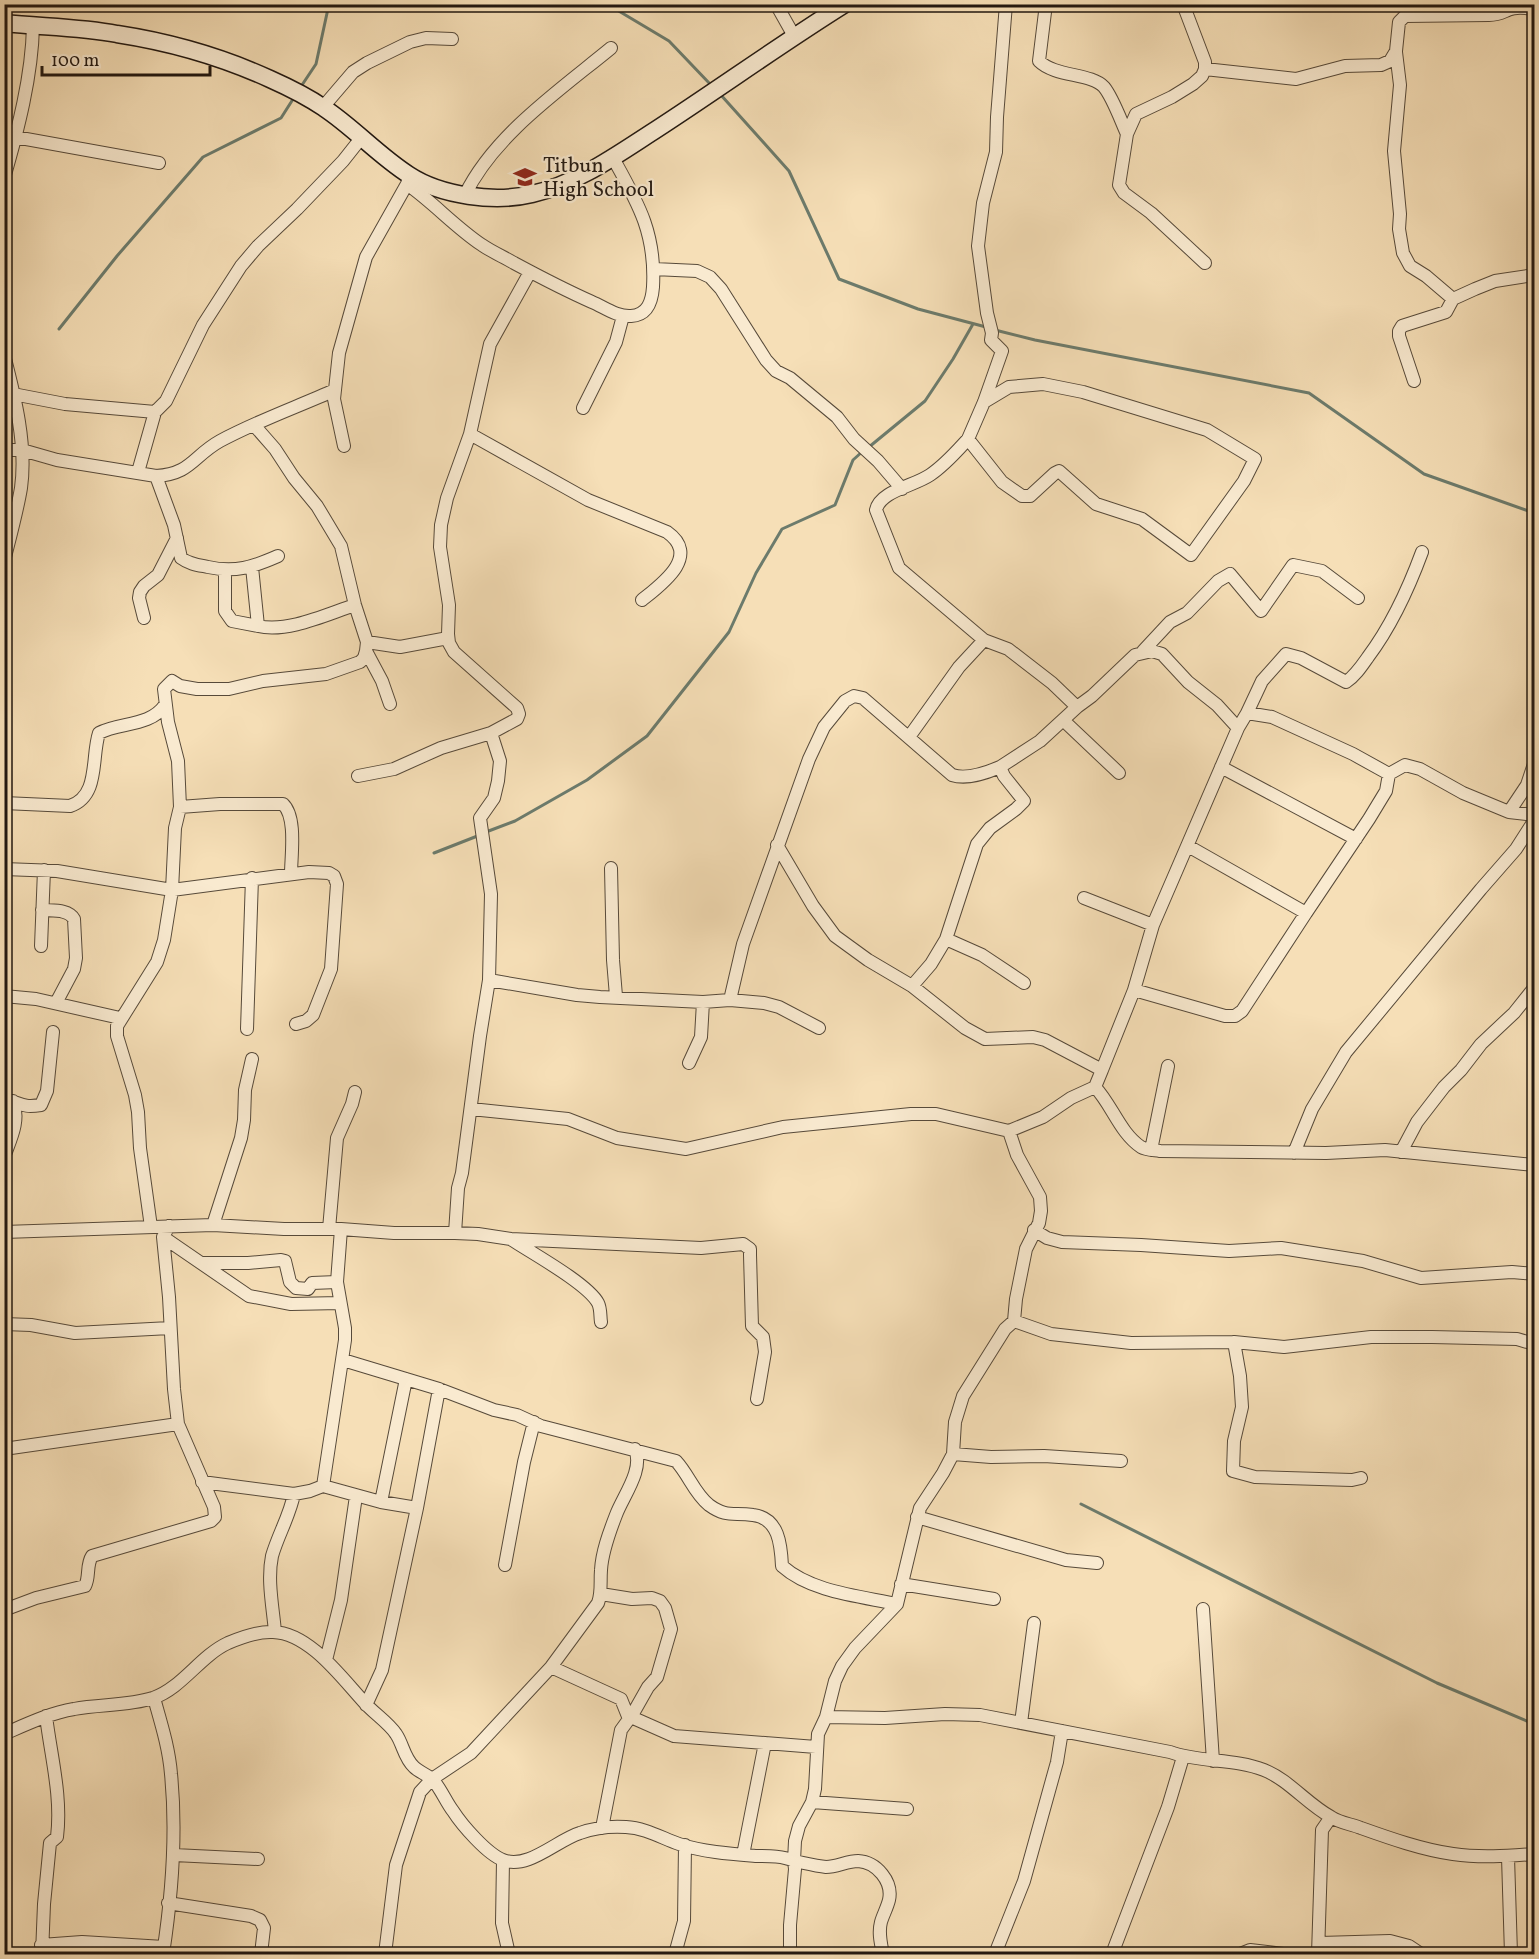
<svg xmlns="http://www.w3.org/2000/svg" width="1539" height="1959" font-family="Vollkorn,serif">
  <rect width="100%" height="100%" fill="#f6dfb7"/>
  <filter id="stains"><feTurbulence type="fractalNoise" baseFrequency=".00333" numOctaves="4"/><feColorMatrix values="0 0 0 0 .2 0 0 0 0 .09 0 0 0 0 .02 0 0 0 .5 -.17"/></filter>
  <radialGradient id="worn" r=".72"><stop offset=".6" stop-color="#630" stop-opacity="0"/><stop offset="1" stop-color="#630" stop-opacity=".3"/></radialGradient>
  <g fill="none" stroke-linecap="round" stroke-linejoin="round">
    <path stroke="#6c7b6c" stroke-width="3" d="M 607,4 L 669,41 L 711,85
      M 300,88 L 316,64 L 329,4
      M 720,94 L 789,171 L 839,279 L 918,309 L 986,327
      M 59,329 L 117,256 L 203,157 L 281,118 L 295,96
      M 995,330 L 1035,340 L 1309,393 L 1424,474 L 1534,513
      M 869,447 L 925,401 L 953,359 L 973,324
      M 486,832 L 515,821 L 587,780 L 647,736 L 729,632 L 756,573 L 782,529 L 835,505 L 853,460 L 863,451
      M 434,853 L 480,835
      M 1081,1504 L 1437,1683 L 1534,1724"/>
    <g stroke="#574a3a" stroke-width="14">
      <path id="street" d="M 776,4 L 794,36
        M 1046,4 L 1039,61 C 1055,77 1091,73 1104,87 C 1113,98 1121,121 1127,134
        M 1183,4 L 1205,62 L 1205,69 L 1202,76 L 1193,84 L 1172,97 L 1136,114 L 1127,134 L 1119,185 L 1124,193 L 1151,213 L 1205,263
        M 1396,52 L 1400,85 L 1394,151 L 1400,214 L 1399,229 L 1403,253 L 1410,266 L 1426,276 L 1453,299
        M 1205,69 L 1296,79 L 1345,66 L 1381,65 L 1390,61 L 1396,51 L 1399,22 L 1405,16 L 1489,15 C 1498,15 1501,13 1508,10 C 1516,6 1527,8 1534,9
        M 323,107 L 353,72 L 367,63 L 410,42 L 426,38 L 452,39
        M 4,135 L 159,163
        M 4,178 C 18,130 32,76 33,26
        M 407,184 C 434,203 455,227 482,245 C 492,252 504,257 514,263 C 540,277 565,290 592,302 C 604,307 617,317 631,316 C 648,315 652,301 653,287 C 656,233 638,203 613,158
        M 465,195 C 494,135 560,90 611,48
        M 654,269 L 697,271 L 710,277 L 721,289 L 766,360 L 776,371 L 790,378 L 837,417 L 854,439 L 878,461 L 902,489
        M 4,355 C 15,397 27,445 21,488 C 17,512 10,537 4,561
        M 1414,381 L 1399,336 L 1399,331 L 1402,326 L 1446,312 L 1453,299 L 1475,289 L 1495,281 L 1534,275
        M 13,394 L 65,404 L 155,412 L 166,401 L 203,325 L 241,266 L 258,246 L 297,209 L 343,161 L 362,137
        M 984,402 L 1009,387 L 1043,384 L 1083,392 L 1207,430 L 1255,459 L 1244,481 L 1191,555 L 1142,519 L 1096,504 L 1059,471 L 1055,473 L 1030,496 L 1022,496 L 1002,482 L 968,439 C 956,452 945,465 930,475 C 914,486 880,491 876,510 L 899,568 L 984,640 L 1008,649 L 1052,683 L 1077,707 L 1092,696 L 1135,655 L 1152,651 L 1162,654 L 1188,682 L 1217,705 L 1238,728 L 1153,925 L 1134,990 L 1225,1016 L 1235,1016 L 1242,1011 L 1306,913
        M 583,408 L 616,342 L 623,316
        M 470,434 L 588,500 L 667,532 C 701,556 662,584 642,600
        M 968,439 L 984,402 L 1002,351 L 991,340 L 992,333 L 987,313 L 978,246 L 983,203 L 996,152 L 997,117 L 1006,4
        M 344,446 L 334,399 L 339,353 L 366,257 L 407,184 L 409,177
        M 4,450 L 22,450 L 57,460 L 156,476 C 191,474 193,456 220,441 C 257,421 297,407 335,390
        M 138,472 L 155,412
        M 156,476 L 174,525 L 181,558 C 189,564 198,565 208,567 C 235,573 253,567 278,556
        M 252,567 L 258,626 C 288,633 327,614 355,605
        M 225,571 L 225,611 L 232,621 L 258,626
        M 144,618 L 139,598 L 140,592 L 144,586 L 158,575 L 177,538
        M 367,642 L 400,647 L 448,638
        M 366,651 L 382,681 L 390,704
        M 1143,651 L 1170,622 L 1187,613 L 1218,581 L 1230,574 L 1261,611 L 1293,565 L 1322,571 L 1358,598
        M 1247,713 L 1262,681 L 1286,654 L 1301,658 L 1346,682 C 1355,676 1361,667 1368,657 C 1392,625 1408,590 1422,552
        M 1063,720 L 1119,773
        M 1238,728 L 1247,713 L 1272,717 L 1353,754 L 1389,774 L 1405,765 L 1420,769 L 1463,793 L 1509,812 L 1534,815
        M 909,737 L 959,667 L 984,640
        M 1000,767 L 1040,741 L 1077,707
        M 1221,767 L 1356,839
        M 358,776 L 394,769 L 441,748 L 491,733 L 517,719 L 519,714 L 517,708 L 454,652 L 449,643 L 448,634 L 449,605 L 440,547 L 441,525 L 447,498 L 470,434 L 490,344 L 530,272
        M 4,803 L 70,806 C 100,796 91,757 99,733 C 120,722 150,727 165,705
        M 180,807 L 220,804 L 283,804 C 297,817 291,856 291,874
        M 1509,812 L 1527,785 L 1534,764
        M 777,845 L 813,906 L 835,936 L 868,960 L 912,986 L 965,1028 L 985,1039 L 1033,1037 L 1045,1040 L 1102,1070 L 1134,990
        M 1188,846 L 1306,913 L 1369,819 L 1386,791 L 1389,774
        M 611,868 L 613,960 L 616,996
        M 4,869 L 57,871 L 172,890 L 175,828 L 180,807 L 178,761 L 168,722 L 164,689 L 172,681 L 180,686 L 197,689 L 229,689 L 263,681 L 326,674 L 360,662 L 364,658 L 366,651 L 367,642 L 355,605 L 341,546 L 317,506 L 294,478 L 275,449 L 254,425
        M 1084,898 L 1153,925
        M 42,910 C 53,911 68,909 74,919 L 76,958 L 74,969 L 56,1003
        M 946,939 L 982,955 L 1024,983
        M 41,946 L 44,870
        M 489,980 L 577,995 L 600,997 L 703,1002 L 730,1000 L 764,1003 L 779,1007 L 819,1028
        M 4,996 L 36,999 L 120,1018
        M 730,1000 L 743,944 L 809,759 L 824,727 L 845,701 L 854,696 L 863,698 L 952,775 C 967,780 986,773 1000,767 L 1004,776 L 1024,801 L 1016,809 L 990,828 L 977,844 L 946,939 L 931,964 L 912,986
        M 247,1029 L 252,878
        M 689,1063 L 701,1037 L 703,1002
        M 1095,1087 C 1112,1105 1120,1133 1141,1147 C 1146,1150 1154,1150 1160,1151 L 1326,1153 L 1385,1150 L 1534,1165
        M 4,1099 C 22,1103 21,1108 41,1105 L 47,1091 L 53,1032
        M 471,1109 L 568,1119 L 617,1138 L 686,1149 L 783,1127 L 911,1114 L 936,1114 L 1009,1131 L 1043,1117 L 1071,1098 L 1095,1087 L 1102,1070
        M 1151,1150 L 1168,1066
        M 1401,1152 L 1417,1122 L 1444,1087 L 1461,1070 L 1481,1044 L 1514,1013 L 1534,988
        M 1294,1153 L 1312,1109 L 1346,1052 L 1481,889 L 1516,849 L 1534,821
        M 4,1157 C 11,1138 20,1121 13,1101
        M 213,1225 L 241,1138 L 244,1120 L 245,1090 L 252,1059
        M 151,1227 L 140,1148 L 138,1112 L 135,1095 L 117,1036 L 117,1026 L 157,962 L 164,940 L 172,890 L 309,872 L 329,873 L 334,876 L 337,884 L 331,969 L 313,1015 L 306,1021 L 296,1024
        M 329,1229 L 337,1138 L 352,1104 L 355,1092
        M 1034,1230 L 1047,1238 L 1062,1242 L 1141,1245 L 1229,1251 L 1281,1248 L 1363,1261 L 1421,1278 L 1512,1272 L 1534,1274
        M 4,1232 L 213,1225 L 284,1229 L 341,1229 L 394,1233 L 455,1233 L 478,1234 L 511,1239 L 701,1248 L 743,1244 L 750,1249 L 750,1255 L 752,1326 L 763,1337 L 765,1352 L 757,1399
        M 455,1233 L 458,1188 L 462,1173 L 480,1036 L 489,980 L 491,894 L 480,818 L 494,798 L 498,781 L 500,761 L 491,733
        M 163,1237 L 249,1296 L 291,1304 L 340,1303
        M 512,1240 C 532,1253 588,1284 598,1303 C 601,1309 600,1316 601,1322
        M 201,1263 L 248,1263 L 281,1260 L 285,1261 L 290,1282 L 296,1288 L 308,1289 L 312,1283 L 337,1282
        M 1014,1321 L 1051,1334 L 1131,1343 L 1234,1342 L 1284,1347 L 1371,1337 L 1432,1337 L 1517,1339 L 1534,1344
        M 4,1324 L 31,1325 L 75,1333 L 170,1328
        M 1234,1342 L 1240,1376 L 1242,1407 L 1234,1441 L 1233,1471 L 1255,1477 L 1352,1480 L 1361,1478
        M 343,1360 L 439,1389 L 494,1410 L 517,1415 L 541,1426 L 676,1461 C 689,1475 694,1493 709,1505 C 727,1518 733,1512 753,1515 C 779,1518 781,1545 782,1566 C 811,1592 859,1596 897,1604
        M 4,1449 L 178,1424
        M 953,1454 L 991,1457 L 1044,1456 L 1121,1461
        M 202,1482 L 294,1494 L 310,1491 L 323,1486 L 381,1502 L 417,1508
        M 323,1486 L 345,1340 L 345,1328 L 337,1282 L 341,1229
        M 381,1502 L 406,1379
        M 917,1517 L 1066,1560 L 1097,1563
        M 505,1565 L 524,1462 L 534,1422
        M 901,1584 L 994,1599
        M 601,1594 L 632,1599 L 652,1598 L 660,1601 L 665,1608 L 671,1629 L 657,1677 L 648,1687 L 631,1717
        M 1203,1609 L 1213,1761
        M 4,1610 L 36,1598 L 85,1586 C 90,1577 86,1565 92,1556 L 211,1521 L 215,1517 L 214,1507 L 178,1424 L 174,1389 L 169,1297 L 163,1237 L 169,1226
        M 275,1632 C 273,1608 267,1580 272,1556 C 278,1535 290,1515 294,1494
        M 326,1660 L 341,1600 L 356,1496
        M 551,1667 L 621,1699 L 629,1719 L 631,1717 L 674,1736 L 816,1747
        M 154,1698 C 161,1723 169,1748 171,1774 C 177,1834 172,1895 163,1954
        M 366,1705 L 382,1670 L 417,1508 L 439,1389
        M 826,1717 L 885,1718 L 945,1714 L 980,1715 L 1170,1752 C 1200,1763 1234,1758 1264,1770 C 1289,1780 1307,1804 1331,1817 C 1340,1823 1351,1824 1361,1828 C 1389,1838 1423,1850 1453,1854 C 1480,1858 1507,1856 1534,1854
        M 1021,1723 L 1034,1623
        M 4,1734 C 27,1724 50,1713 74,1709 C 100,1704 128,1706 153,1698 C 182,1688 200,1656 228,1643 C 242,1637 258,1631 273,1632 C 309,1633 341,1677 363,1701 C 373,1713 388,1722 396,1734 C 403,1744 404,1758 414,1767 C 419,1772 428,1775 433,1780 C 441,1789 446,1802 453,1811 C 462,1825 487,1854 503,1860 C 528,1870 557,1840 580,1833 C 594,1828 612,1826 626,1827 C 645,1828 662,1838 679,1844 C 703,1852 732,1854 757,1856 C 770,1856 783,1856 794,1861 L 795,1869 L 790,1925 L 790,1954
        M 812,1802 L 907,1809
        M 602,1828 L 621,1730 L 629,1719
        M 174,1855 L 258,1859
        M 743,1855 L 765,1743
        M 1508,1857 L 1511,1954
        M 503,1860 L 502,1923 L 509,1954
        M 168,1903 L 251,1916 L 260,1920 L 264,1928 L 261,1954
        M 1320,1943 L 1390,1941 L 1409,1946 L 1421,1954
        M 41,1945 L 82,1942 L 164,1947
        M 42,1954 L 44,1904 L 50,1843 L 57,1837 C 62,1796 51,1757 46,1716
        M 385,1954 L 396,1865 L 420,1792 L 432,1779 L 471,1753 L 551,1667 L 598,1603 C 602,1592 600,1582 601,1570 C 602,1552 609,1533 616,1515 C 623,1496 644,1470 635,1449
        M 675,1954 L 684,1921 L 685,1845
        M 883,1954 C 881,1944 878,1933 881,1922 C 883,1915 887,1908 889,1900 C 893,1882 877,1862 858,1861 C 847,1861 837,1867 826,1867 C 816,1866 804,1863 794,1861 L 795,1841 L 799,1826 L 812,1802 L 815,1789 L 818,1734 L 826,1717 L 835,1681 L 842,1666 L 855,1648 L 897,1604 L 920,1508 L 943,1473 L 953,1454 L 955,1422 L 963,1396 L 1005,1329 L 1014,1321 L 1016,1299 L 1026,1249 L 1039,1223 L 1041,1211 L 1040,1197 L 1017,1155 L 1009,1131
        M 995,1954 L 1024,1881 L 1057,1762 L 1062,1731
        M 1112,1954 L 1168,1807 L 1183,1757
        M 1240,1954 L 1250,1950 L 1283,1954
        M 1318,1954 L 1322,1830 L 1331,1817"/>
    </g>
    <g stroke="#221811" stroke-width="19">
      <path id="secondary" d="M 4,23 C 42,27 80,27 117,34 C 169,42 222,57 270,79 C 288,87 308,97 324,108 C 353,127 379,156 409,175 C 441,196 495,203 532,194 C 577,184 618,154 657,129 C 720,88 781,44 845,4"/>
    </g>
    <use href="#street" stroke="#f9ead0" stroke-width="12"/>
    <use href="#secondary" stroke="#f9ead0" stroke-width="16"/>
  </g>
  <defs>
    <g id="school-bare" transform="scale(1.8)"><path d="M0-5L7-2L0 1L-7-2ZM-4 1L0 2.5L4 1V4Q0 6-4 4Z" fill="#8f2418" stroke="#f9ead0" stroke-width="2.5" paint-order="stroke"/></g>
  </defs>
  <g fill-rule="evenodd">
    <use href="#school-bare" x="525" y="177"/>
  </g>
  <g text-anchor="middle" stroke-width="4.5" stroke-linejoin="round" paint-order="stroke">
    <g font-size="21" fill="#221811" stroke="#f9ead0" text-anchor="start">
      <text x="543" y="172">Titbun<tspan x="543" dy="24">High School</tspan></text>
    </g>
  </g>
  <rect width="1539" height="1959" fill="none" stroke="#f6dfb7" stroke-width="24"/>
  <rect x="6" y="6" width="1527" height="1947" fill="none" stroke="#221811" stroke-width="3"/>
  <rect x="12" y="12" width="1515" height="1935" fill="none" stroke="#221811" stroke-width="1.5"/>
  <path d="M42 66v9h168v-9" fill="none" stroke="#221811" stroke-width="3"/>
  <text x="51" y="66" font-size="18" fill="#221811" stroke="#f9ead0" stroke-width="4.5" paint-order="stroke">100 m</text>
  <rect width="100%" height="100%" filter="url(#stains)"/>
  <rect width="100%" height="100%" fill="url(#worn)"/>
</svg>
